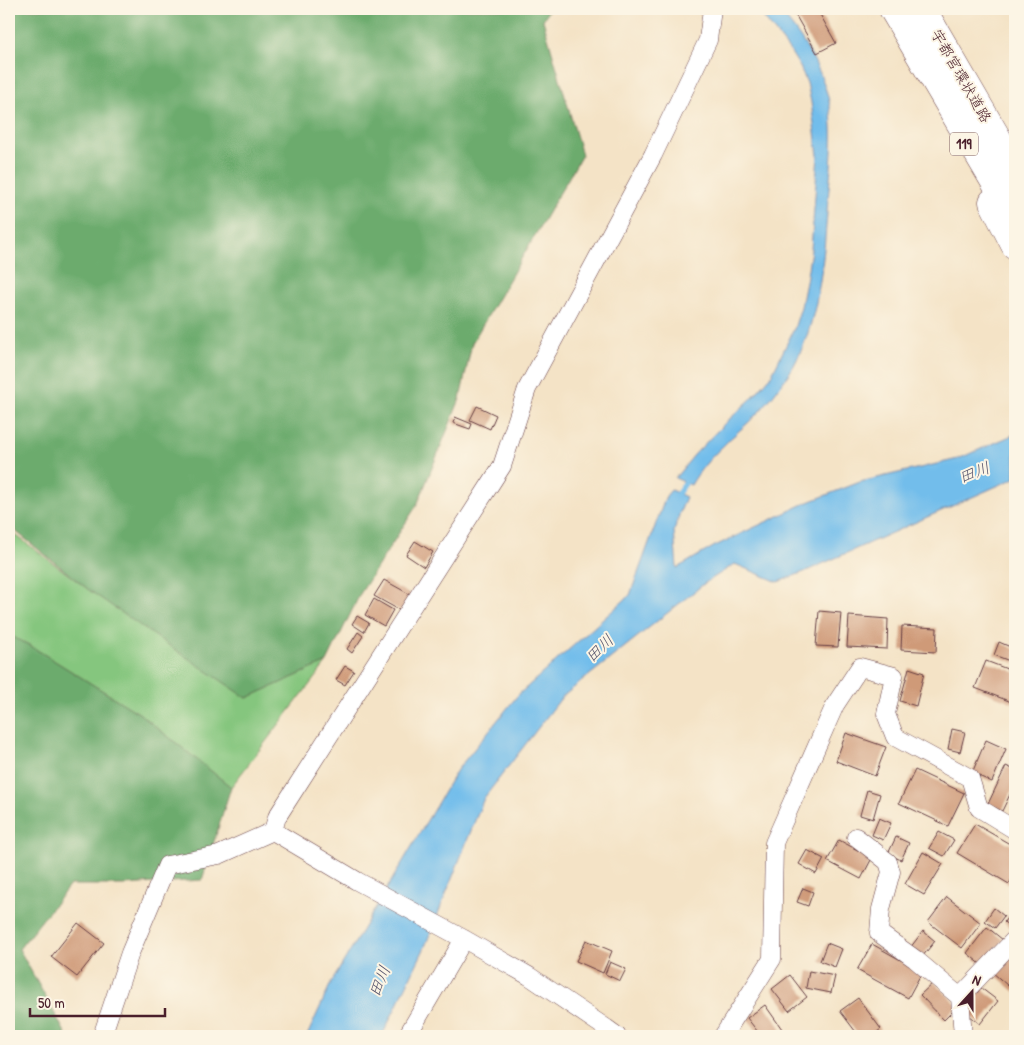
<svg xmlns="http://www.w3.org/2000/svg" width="1024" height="1045" font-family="'Patrick Hand','Klee One',sans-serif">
  <rect width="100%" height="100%" fill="#fcf5e5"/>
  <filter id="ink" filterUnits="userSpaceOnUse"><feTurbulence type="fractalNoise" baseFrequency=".02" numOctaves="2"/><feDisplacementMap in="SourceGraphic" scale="10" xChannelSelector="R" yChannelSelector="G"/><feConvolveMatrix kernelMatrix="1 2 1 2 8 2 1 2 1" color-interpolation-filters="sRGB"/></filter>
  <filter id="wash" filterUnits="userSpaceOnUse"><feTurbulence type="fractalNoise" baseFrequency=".0096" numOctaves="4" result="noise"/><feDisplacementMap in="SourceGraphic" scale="20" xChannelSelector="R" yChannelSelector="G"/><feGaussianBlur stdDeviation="1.12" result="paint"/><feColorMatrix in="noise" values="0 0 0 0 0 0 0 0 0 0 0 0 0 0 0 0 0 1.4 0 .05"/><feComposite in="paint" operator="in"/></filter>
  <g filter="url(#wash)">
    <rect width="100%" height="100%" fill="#f4e3c6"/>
    <path fill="#85c67e" stroke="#687254" d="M 9,530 L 89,590 L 247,698 L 327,662 L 231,787 L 140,714 L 29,645 L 9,635 Z"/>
    <path fill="#6cab6d" stroke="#5b654c" d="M 9,9 L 549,9 L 543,20 L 582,155 L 472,343 L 460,399 L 417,505 L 360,594 L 327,662 L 247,698 L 155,636 L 89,590 L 9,526 Z
      M 9,635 L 29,645 L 140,714 L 231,787 L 202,880 L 125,885 L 70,885 L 19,949 L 67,1036 L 9,1036 Z"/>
    <path fill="#72bdeb" stroke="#5e6e8b" d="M 757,9 L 778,9 C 801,36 819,62 828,97 C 836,130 831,166 828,199 C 824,254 820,327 788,375 C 779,388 769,401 758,413 C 747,425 733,435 722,447 C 710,458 699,471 691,485 L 675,478 L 695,454 L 721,427 L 751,399 L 771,376 L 794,329 L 801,307 L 806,282 L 811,250 L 818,155 L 811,102 L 807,83 L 800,67 L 790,51 Z
      M 1015,434 L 1015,478 L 804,572 L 778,582 L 735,564 L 705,583 L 562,697 L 484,798 L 424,949 L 382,1036 L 307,1036 L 331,983 L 457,770 L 518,695 L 630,595 L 666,496 L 671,490 L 686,497 L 680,512 L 674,531 L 677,568 L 715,546 L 806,503 L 860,482 L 958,459 Z"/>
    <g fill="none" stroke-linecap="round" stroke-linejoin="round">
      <path stroke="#72bdeb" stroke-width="5.5" d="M 674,499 L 689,478"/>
    </g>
    <g id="blocks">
      <path fill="#cf9a78" d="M 792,9 L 817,9 L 836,43 L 817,53 Z
        M 477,406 L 496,415 L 490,429 L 470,420 Z
        M 455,417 L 472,424 L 470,429 L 453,423 Z
        M 415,541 L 433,552 L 424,567 L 406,555 Z
        M 384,580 L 411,595 L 401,611 L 374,596 Z
        M 374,599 L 393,610 L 384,626 L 365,615 Z
        M 819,611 L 841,613 L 838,647 L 816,646 Z
        M 357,616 L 369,623 L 364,632 L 352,624 Z
        M 849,616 L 888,619 L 887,649 L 847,647 Z
        M 902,626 L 937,628 L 936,652 L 901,650 Z
        M 358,632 L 363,636 L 352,653 L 347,649 Z
        M 999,642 L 1015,649 L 1015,663 L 994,655 Z
        M 986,661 L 1015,672 L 1015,699 L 1014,703 L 975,688 Z
        M 345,666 L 354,671 L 345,685 L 336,680 Z
        M 909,668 L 924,673 L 916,706 L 900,701 Z
        M 952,729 L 965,732 L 960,752 L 948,749 Z
        M 846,733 L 886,747 L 875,776 L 836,761 Z
        M 986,740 L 1006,749 L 992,782 L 972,773 Z
        M 1006,766 L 1015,770 L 1015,784 L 1002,811 L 988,804 Z
        M 915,770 L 964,793 L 948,826 L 899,803 Z
        M 867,790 L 880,794 L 873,819 L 860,815 Z
        M 879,818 L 891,823 L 883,840 L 872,835 Z
        M 975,824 L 1015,847 L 1015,874 L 1009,884 L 957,853 Z
        M 939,832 L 954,840 L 944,856 L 929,848 Z
        M 896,837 L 909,843 L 901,860 L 888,854 Z
        M 839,840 L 872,858 L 861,879 L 827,861 Z
        M 807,850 L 824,859 L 816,874 L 799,864 Z
        M 923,852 L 943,864 L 924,895 L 905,884 Z
        M 803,888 L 813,892 L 808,906 L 797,902 Z
        M 947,897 L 981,923 L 962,948 L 928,922 Z
        M 1015,900 L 1015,929 L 1014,930 L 1004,922 L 1013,910 L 1009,907 Z
        M 994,908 L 1004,916 L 995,928 L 985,921 Z
        M 78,923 L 104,943 L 77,977 L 51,957 Z
        M 987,927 L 1003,940 L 983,966 L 967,953 Z
        M 923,931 L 935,941 L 922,957 L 910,948 Z
        M 586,940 L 612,951 L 603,973 L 576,961 Z
        M 827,943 L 842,949 L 835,967 L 820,961 Z
        M 872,944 L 922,972 L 908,998 L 857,970 Z
        M 1015,946 L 1015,992 L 992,972 Z
        M 610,962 L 626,969 L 620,981 L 605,974 Z
        M 809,971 L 835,976 L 831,993 L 806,988 Z
        M 790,975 L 807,997 L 789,1011 L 772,989 Z
        M 934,982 L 958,1006 L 944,1020 L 920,995 Z
        M 981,988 L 998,1001 L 980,1024 L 963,1010 Z
        M 858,998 L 881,1029 L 872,1036 L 859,1036 L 840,1011 Z
        M 765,1005 L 782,1029 L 771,1036 L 761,1036 L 747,1018 Z"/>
    </g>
  </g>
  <g filter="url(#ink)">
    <use href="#blocks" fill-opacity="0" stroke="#643c42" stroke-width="1"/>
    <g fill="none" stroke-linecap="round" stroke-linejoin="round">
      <g stroke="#643c42" stroke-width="19">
        <path id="street" d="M 273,831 L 277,817 L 502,466 L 527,389 L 653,155 L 708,40 L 712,9
          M 856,837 L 888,862 L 891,872 L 881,909 L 879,933 L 915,959 L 960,997
          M 102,1036 L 130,953 L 167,865 L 219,855 L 273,831 L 357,881 L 464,939 L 529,976 L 606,1028 L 617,1036
          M 407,1036 L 464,939
          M 723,1036 L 772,959 L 774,843 L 835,705 L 860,667 L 894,676 L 886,714 L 895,737 L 970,778 L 979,808 L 1015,830
          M 963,1036 L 960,997 L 1015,939"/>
      </g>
      <g stroke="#643c42" stroke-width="29">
        <path id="highway" d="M 893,9 L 1015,216
          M 922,9 L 1015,169
          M 993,202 L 1015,245"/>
      </g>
      <use href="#street" stroke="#fff" stroke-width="18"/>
      <use href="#highway" stroke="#fff" stroke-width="28"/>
    </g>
  </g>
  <g text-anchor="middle" stroke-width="4" stroke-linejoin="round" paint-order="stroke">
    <rect fill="#fcf5e5" stroke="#7f5f63" stroke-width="1" x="950" y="132.5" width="28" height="23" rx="4"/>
    <g font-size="14" font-weight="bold" fill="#4a1f2b">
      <text x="964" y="149">119</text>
    </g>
    <g font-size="15" fill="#4a1f2b" stroke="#fcf5e5">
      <text transform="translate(961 76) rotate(60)" y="5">宇都宮環状道路</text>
    </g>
    <g font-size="16" font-style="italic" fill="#58566e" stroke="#fcf5e5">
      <text transform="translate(974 472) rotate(-21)" y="6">田川</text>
      <text transform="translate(599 648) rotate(-44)" y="6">田川</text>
      <text transform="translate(379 981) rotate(-68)" y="6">田川</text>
    </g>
  </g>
  <rect width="1024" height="1045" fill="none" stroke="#fcf5e5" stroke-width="30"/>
  <g transform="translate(972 992) rotate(21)" stroke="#fcf5e5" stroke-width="4" paint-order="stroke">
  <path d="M0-4L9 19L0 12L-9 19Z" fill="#4a1f2b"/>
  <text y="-8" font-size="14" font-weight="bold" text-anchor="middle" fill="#4a1f2b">N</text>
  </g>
  <path d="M30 1008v8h135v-8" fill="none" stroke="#4a1f2b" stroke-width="2.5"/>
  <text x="38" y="1008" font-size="15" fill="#4a1f2b" stroke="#fcf5e5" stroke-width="4" paint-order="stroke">50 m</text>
</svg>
